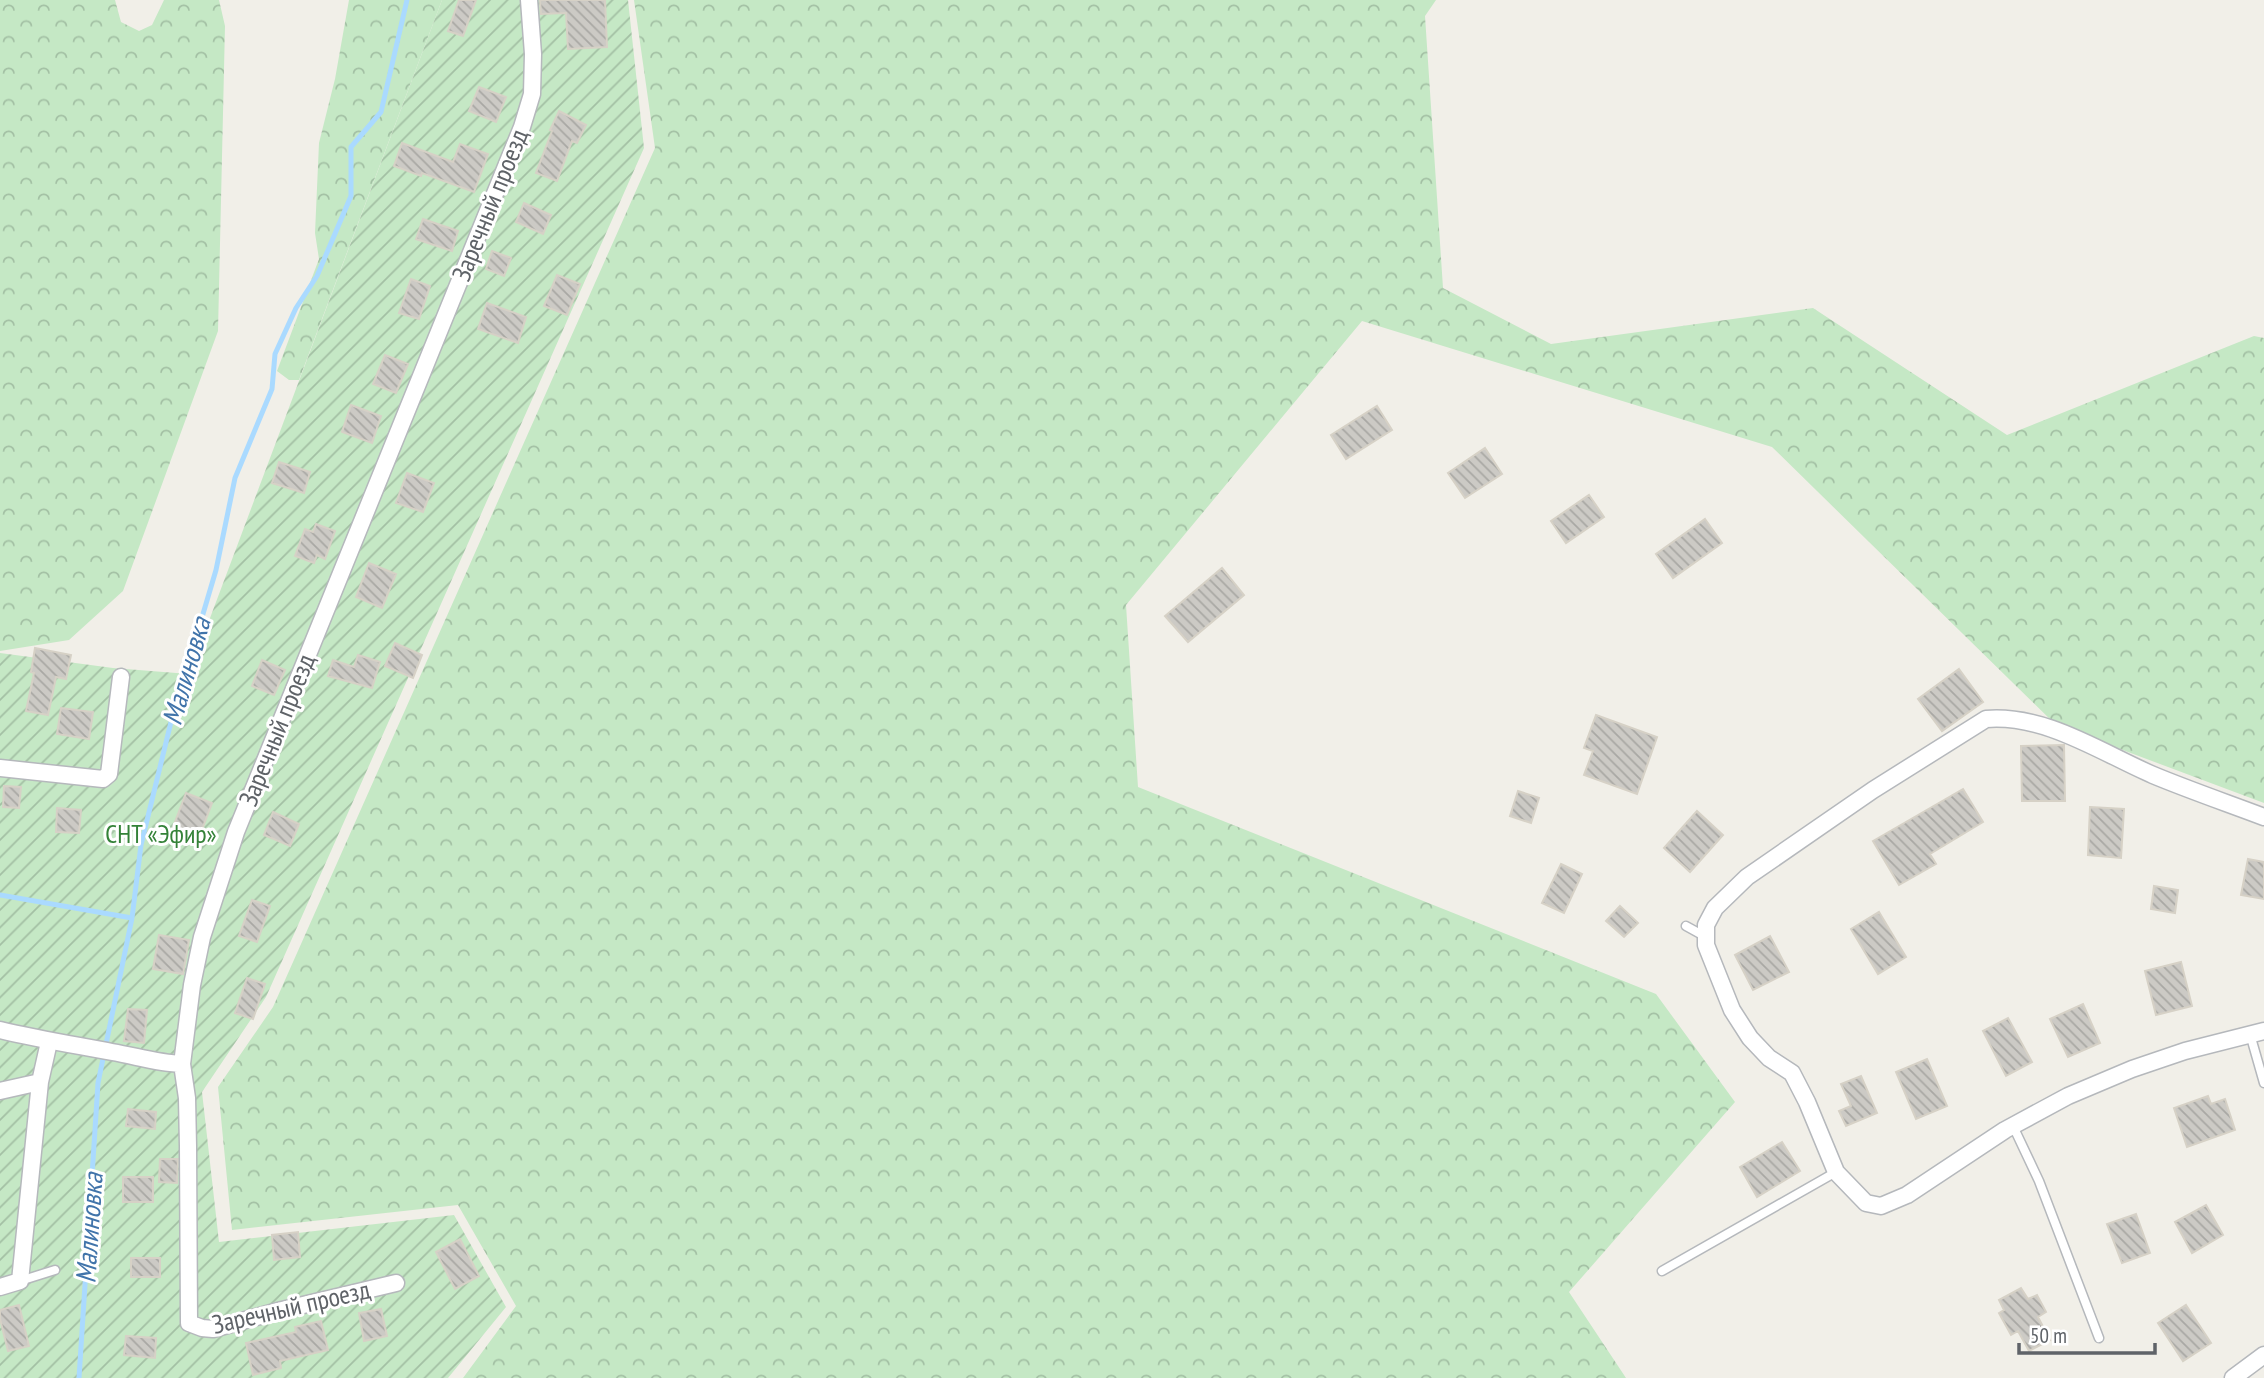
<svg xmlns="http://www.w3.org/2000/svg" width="2264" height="1378" font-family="'PT Sans Narrow',sans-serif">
  <defs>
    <pattern id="forest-crowns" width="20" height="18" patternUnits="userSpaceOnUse" patternTransform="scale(1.75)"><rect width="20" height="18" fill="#c5e8c5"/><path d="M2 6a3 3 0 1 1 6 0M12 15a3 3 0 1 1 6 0" fill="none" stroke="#a3c0a4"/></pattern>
    <pattern id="garden-furrows" width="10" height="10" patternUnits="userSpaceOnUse" patternTransform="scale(1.75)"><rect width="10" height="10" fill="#c5e8c5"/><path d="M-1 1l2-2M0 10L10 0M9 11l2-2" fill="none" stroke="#a3c0a4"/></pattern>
    <pattern id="building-back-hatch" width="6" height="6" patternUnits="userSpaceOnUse" patternTransform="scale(1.75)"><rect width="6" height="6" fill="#cccac5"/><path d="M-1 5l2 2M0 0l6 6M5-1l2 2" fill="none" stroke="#a9a8a4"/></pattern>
  </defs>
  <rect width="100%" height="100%" fill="#f1efe8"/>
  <path fill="url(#forest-crowns)" d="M 0,0 L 115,0 L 121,22 L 139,31 L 152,25 L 164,0 L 219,0 L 225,26 L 218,331 L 123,591 L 69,640 L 0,651 Z
    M 349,0 L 442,0 L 299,380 L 289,380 L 277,371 L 319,259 L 315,233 L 319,143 L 335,79 Z
    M 634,0 L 1436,0 L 1425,16 L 1443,288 L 1551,344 L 1813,308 L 2007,435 L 2254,336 L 2264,338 L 2264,803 L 2056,725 L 1772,447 L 1362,321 L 1126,605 L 1138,787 L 1656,994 L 1735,1102 L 1569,1292 L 1626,1378 L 463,1378 L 516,1306 L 458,1205 L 232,1230 L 218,1087 L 273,1007 L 655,148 Z"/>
  <path fill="url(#garden-furrows)" d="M 442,0 L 628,0 L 644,148 L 266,997 L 202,1092 L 219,1242 L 454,1215 L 506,1307 L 448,1378 L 0,1378 L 0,653 L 113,668 L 189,674 Z"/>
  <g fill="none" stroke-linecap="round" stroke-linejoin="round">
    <path stroke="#aadaff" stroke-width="5" d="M 0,895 L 132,918
      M 79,1378 L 98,1083 L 132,918 L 141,845 L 171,722 L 216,570 L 235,478 L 272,389 L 275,354 L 296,308 L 317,276 L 351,196 L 351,147 L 381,112 L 407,0"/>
  </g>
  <path fill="url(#building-back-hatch)" stroke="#d6d1c6" stroke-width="2" d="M 459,0 L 476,0 L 463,36 L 448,31 Z
    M 540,0 L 605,0 L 607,47 L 568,49 L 566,13 L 541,14 Z
    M 479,87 L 506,97 L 496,122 L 469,111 Z
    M 559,111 L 586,125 L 577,143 L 572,141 L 557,181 L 536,173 L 552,131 L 550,130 Z
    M 402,143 L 453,162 L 460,144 L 488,154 L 474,192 L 422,173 L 421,176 L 394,166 Z
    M 524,203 L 551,215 L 543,234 L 516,222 Z
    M 423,219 L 458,231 L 452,251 L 416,239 Z
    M 492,251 L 511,258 L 504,276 L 486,269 Z
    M 557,275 L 580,284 L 567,315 L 544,306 Z
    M 411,279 L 430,286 L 419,319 L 399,313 Z
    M 487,303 L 526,317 L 518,343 L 478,329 Z
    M 385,355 L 408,364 L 396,393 L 373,384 Z
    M 351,405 L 381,416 L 372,443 L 342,432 Z
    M 1377,406 L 1392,430 L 1346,459 L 1331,435 Z
    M 1485,448 L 1502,474 L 1465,498 L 1448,473 Z
    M 279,462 L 310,472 L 304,493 L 272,483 Z
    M 407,473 L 434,483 L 423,512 L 396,503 Z
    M 1589,495 L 1604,517 L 1566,543 L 1551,521 Z
    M 1705,519 L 1722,543 L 1673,578 L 1656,554 Z
    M 316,524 L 335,531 L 325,559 L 317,555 L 314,563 L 295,556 L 305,529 L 313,532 Z
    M 369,563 L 396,574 L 382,608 L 356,597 Z
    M 1222,568 L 1244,595 L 1188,642 L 1165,616 Z
    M 395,643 L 422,655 L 413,678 L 385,666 Z
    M 35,648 L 71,655 L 66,679 L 56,677 L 48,715 L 26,711 L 34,673 L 31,672 Z
    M 358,655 L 380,662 L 372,688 L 328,676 L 333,660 L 354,667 Z
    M 262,660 L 285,670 L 274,695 L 252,686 Z
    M 1959,669 L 1983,702 L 1942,731 L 1918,699 Z
    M 61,708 L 93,712 L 89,739 L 57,734 Z
    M 1596,715 L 1657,737 L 1637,794 L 1584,775 L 1593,751 L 1584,748 Z
    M 2064,745 L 2065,801 L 2022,801 L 2021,746 Z
    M 4,786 L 21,787 L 19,808 L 3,807 Z
    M 1963,789 L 1983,822 L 1930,854 L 1936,864 L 1899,885 L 1873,841 Z
    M 1518,791 L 1539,798 L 1531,823 L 1510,816 Z
    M 186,793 L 212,803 L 198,840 L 172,830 Z
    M 2090,807 L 2124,809 L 2121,858 L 2088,855 Z
    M 57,808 L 81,810 L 79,833 L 56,832 Z
    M 1697,811 L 1723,835 L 1690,872 L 1664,848 Z
    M 273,812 L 299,824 L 290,846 L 264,835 Z
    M 2248,859 L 2264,862 L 2264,899 L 2241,895 Z
    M 1561,864 L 1582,874 L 1564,913 L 1542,903 Z
    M 2154,886 L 2178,890 L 2175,913 L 2151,909 Z
    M 252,900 L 270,906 L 257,942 L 239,936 Z
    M 1620,906 L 1638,923 L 1624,937 L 1606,921 Z
    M 1879,912 L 1906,957 L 1878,974 L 1851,929 Z
    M 159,935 L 189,940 L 183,974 L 153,969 Z
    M 1770,936 L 1789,972 L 1753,990 L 1735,955 Z
    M 2181,962 L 2192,1006 L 2156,1015 L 2145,971 Z
    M 247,978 L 265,984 L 253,1019 L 235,1013 Z
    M 2083,1004 L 2100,1043 L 2068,1057 L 2050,1019 Z
    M 128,1009 L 147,1010 L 144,1043 L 124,1041 Z
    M 2008,1018 L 2032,1062 L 2006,1076 L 1983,1031 Z
    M 1927,1059 L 1947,1106 L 1916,1119 L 1896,1072 Z
    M 1861,1076 L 1877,1113 L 1846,1126 L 1839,1111 L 1851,1106 L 1841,1084 Z
    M 2208,1096 L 2211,1104 L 2225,1099 L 2235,1130 L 2187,1147 L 2174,1108 Z
    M 128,1109 L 156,1112 L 155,1129 L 126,1126 Z
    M 1782,1142 L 1800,1171 L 1757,1197 L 1740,1167 Z
    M 160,1159 L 178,1159 L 177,1183 L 159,1182 Z
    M 123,1177 L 153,1177 L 153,1202 L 123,1202 Z
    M 2206,1205 L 2223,1235 L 2192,1253 L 2175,1222 Z
    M 2136,1214 L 2150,1253 L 2122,1263 L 2107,1224 Z
    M 298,1232 L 300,1257 L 274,1260 L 272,1235 Z
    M 460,1239 L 479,1276 L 455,1289 L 436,1252 Z
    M 131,1258 L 160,1258 L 160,1277 L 131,1277 Z
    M 2021,1288 L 2028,1299 L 2037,1295 L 2046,1312 L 2038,1317 L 2050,1340 L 2029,1351 L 2018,1331 L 2011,1335 L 1999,1313 L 2004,1310 L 1999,1300 Z
    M 19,1305 L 29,1346 L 8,1351 L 0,1319 L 0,1310 Z
    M 2186,1305 L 2211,1343 L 2183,1361 L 2158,1323 Z
    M 381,1309 L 387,1336 L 364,1341 L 359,1313 Z
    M 321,1321 L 328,1350 L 280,1361 L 281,1368 L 253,1375 L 246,1343 L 296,1332 L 295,1327 Z
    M 126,1336 L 156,1338 L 155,1358 L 124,1355 Z"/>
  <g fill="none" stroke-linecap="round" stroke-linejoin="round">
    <g stroke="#b5b8bc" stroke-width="11">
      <path id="service" d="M 1686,926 L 1706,937
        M 2250,1034 L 2264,1083
        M 2013,1126 L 2039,1181 L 2099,1338
        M 1662,1271 L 1836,1172
        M 20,1281 L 55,1270"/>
    </g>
    <g stroke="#b5b8bc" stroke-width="19">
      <path id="minor" d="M 0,768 L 103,779 L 109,774 L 121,677
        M 2264,817 C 2227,803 2189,790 2153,775 C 2100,752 2045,714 1986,719 L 1873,790 L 1747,877 L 1715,908 L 1706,925 L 1706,945 L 1732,1010 L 1750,1038 L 1769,1058 L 1792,1073 L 1807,1102 L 1836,1172 L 1866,1203 L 1881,1206 L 1907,1195 L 2005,1130 L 2068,1096 L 2132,1069 L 2185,1051 L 2264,1031
        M 0,1030 C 37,1039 75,1045 112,1052 C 136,1056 157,1063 182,1064
        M 0,1091 L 40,1082
        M 396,1283 L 282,1310 L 213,1329 L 202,1328 L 189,1323 L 188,1146 L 187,1098 L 182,1064 L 192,985 L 202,937 L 236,832 L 522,127 L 532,94 L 533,54 L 529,0
        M 0,1287 L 20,1281 L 40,1082 L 49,1042
        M 2233,1378 L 2264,1355"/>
    </g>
    <use href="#service" stroke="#fff" stroke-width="8"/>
    <use href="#minor" stroke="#fff" stroke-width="16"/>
  </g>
  <g text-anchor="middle" stroke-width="6" stroke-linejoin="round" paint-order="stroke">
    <g font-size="26" fill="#5f6368" stroke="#fff">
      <text transform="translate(490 205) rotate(-68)" y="9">Заречный проезд</text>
      <text transform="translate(277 730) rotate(-68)" y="9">Заречный проезд</text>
      <text transform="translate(291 1307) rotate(-13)" y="9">Заречный проезд</text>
    </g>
    <g font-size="26" fill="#348238" stroke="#fff">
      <text x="161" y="843">СНТ «Эфир»</text>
    </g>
    <g font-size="28" font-style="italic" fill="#4174aa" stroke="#fff">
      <text transform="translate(186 671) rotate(-74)" y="10">Малиновка</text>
      <text transform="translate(89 1228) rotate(-86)" y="10">Малиновка</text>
    </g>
  </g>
  <path d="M2019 1343v10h136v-10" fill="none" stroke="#5f6368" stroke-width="3.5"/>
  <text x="2030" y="1343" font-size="21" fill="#5f6368" stroke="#ffffff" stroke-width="5" paint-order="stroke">50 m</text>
</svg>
